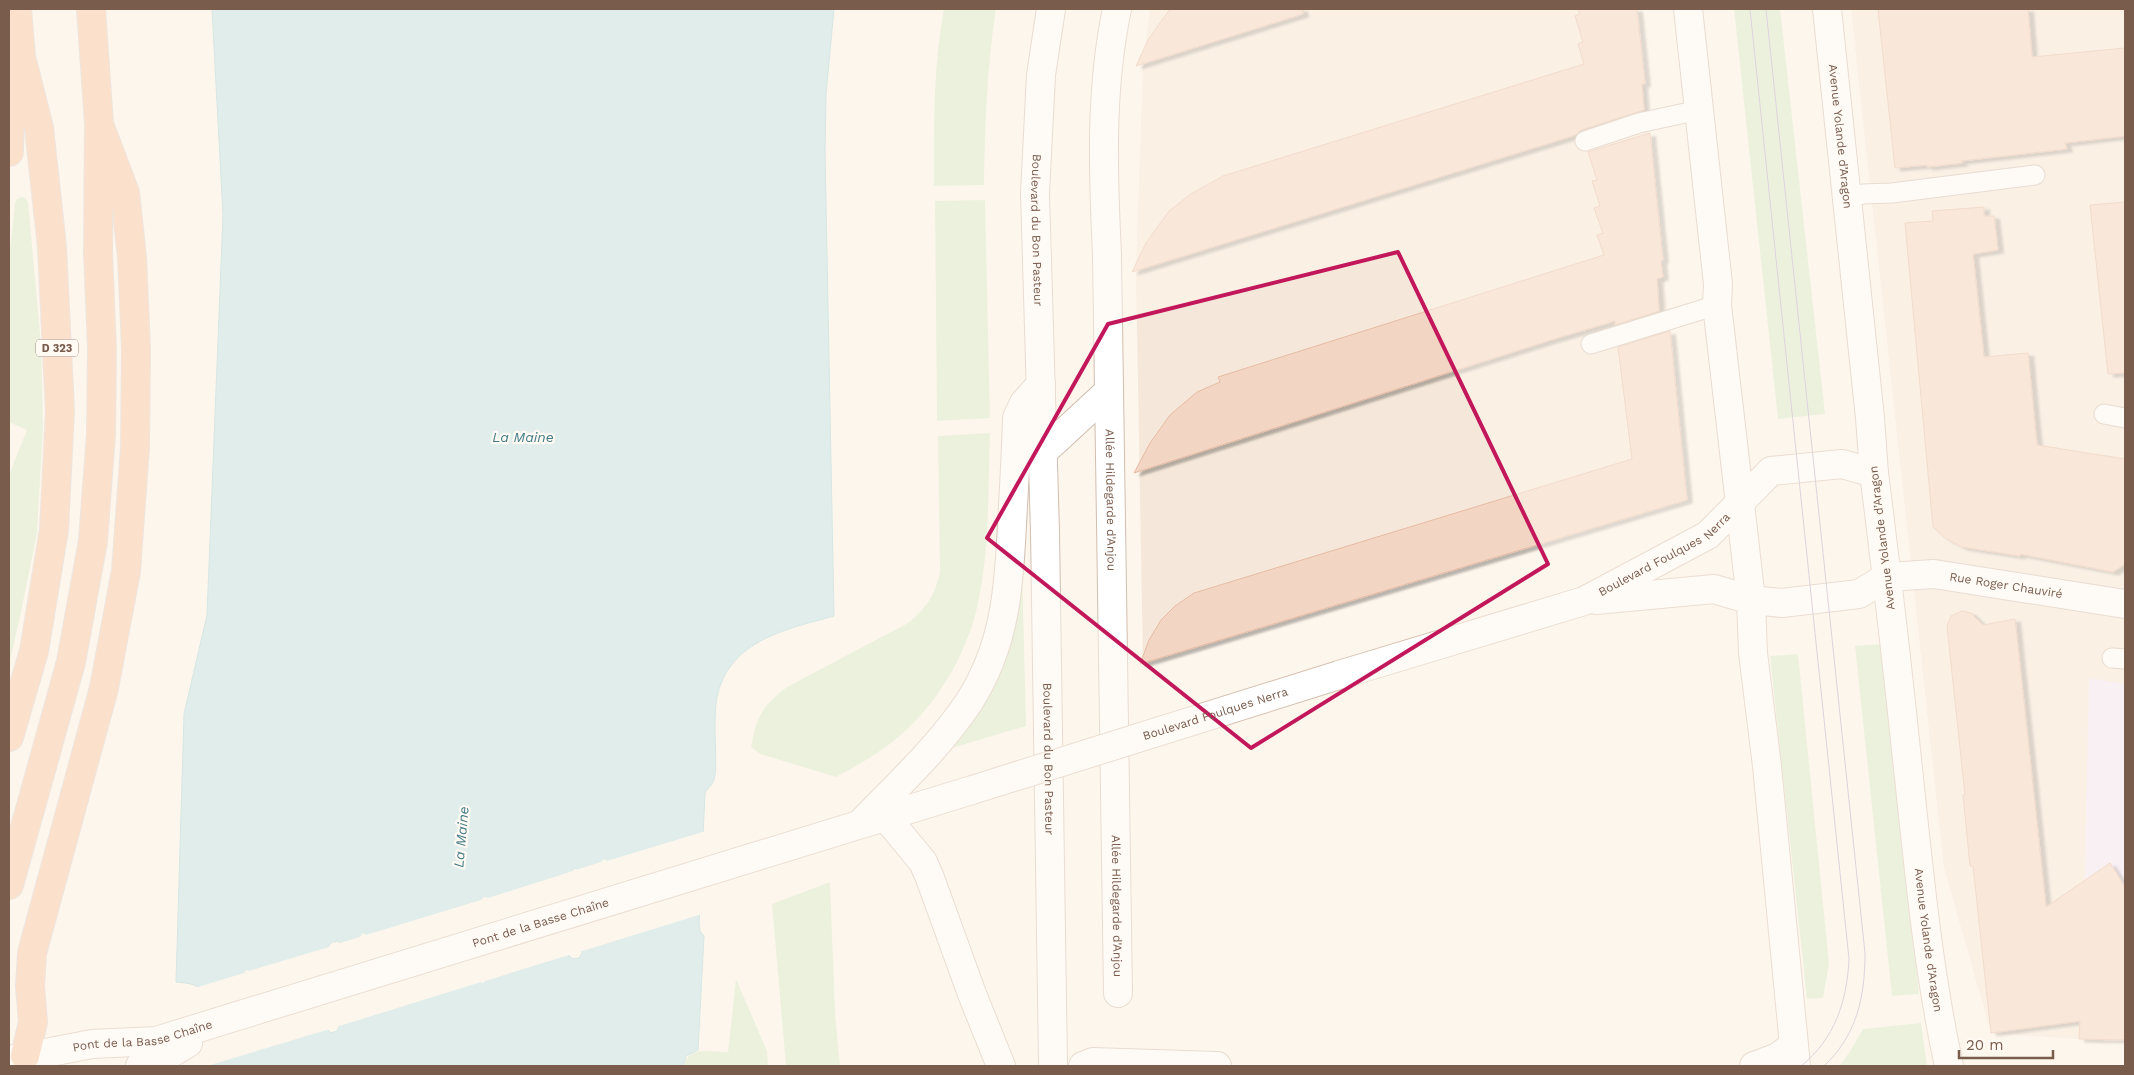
<svg xmlns="http://www.w3.org/2000/svg" width="2134" height="1075" font-family="'Work Sans',sans-serif">
  <defs>
    <filter id="shadow"><feDropShadow dx="5.5" dy="3" stdDeviation="1" flood-color="#0004"/></filter>
  </defs>
  <rect width="100%" height="100%" fill="#fdf6ec"/>
  <path fill="#f5e8da" d="M 1150,9 L 1637,9 L 1687,500 L 1143,664 L 1136,271 L 1143,64 Z
    M 1851,9 L 2125,9 L 2125,1040 L 2079,1039 L 1991,1033 L 1944,868 Z"/>
  <path fill="#f3e8fa" d="M 2089,678 L 2125,684 L 2125,924 L 2084,911 Z"/>
  <path fill="#d8ecc9" d="M 944,9 L 996,9 C 987,67 985,125 984,185 L 934,186 C 934,127 933,67 944,9 Z
    M 1734,9 L 1780,9 L 1825,414 L 1778,419 Z
    M 21,197 L 25,198 L 28,202 L 41,344 L 43,426 L 37,533 L 20,617 L 9,665 L 9,475 L 27,430 L 9,422 L 9,261 L 15,203 L 17,199 Z
    M 985,200 L 990,418 L 937,421 L 935,201 Z
    M 990,433 C 988,489 990,548 978,603 C 967,656 934,710 891,743 C 874,756 855,767 836,777 L 760,754 L 751,747 C 757,716 761,707 787,687 L 908,623 C 927,608 935,594 940,572 L 938,436 Z
    M 1022,567 L 1026,726 L 945,750 Z
    M 1882,644 L 1919,994 L 1892,996 L 1855,646 Z
    M 1798,654 L 1829,964 L 1823,998 L 1807,999 L 1770,656 Z
    M 830,882 L 835,1013 L 840,1066 L 786,1066 L 772,904 Z
    M 736,979 L 767,1051 L 768,1066 L 683,1066 C 689,1045 710,1052 728,1052 Z
    M 1921,1023 L 1927,1066 L 1839,1066 L 1849,1053 L 1863,1029 Z"/>
  <path fill="#bfe3e8" stroke="#a5d3da" fill-rule="evenodd" d="M 212,9 L 834,9 L 826,94 L 825,151 L 834,616 C 784,630 725,641 716,703 C 715,712 715,722 715,730 C 715,743 717,770 714,780 C 713,784 707,789 705,793 L 699,924 L 700,931 L 704,936 L 698,1050 L 686,1056 L 683,1066 L 210,1066 C 210,1053 214,1004 207,995 C 200,984 188,983 176,982 L 184,714 L 207,615 L 223,215 ZM 574,868 L 583,870 L 582,953 L 579,958 L 573,959 L 569,956 L 572,871 ZM 338,941 L 341,943 L 339,1027 L 337,1031 L 331,1033 L 327,1029 L 329,945 L 332,942 Z"/>
  <path fill="#fdf6ec" d="M 706,831 L 702,914 L 579,952 L 581,871 L 575,871 L 572,954 L 485,981 L 483,983 L 481,982 L 336,1027 L 339,945 L 337,944 L 360,937 L 363,933 L 366,935 L 481,900 L 484,897 L 488,898 L 601,862 L 604,859 L 607,861 Z
    M 332,946 L 330,1029 L 207,1066 L 208,1006 L 206,997 L 195,988 L 244,973 L 246,970 L 249,971 Z"/>
  <path fill="#f3d5c3" stroke="#e6bba3" filter="url(#shadow)" d="M 1170,9 L 1302,9 L 1303,14 L 1136,66 L 1148,40 Z
    M 1578,9 L 1637,9 L 1645,84 L 1642,84 L 1644,110 L 1581,130 L 1576,135 L 1132,272 L 1146,243 L 1169,211 L 1191,194 L 1223,176 L 1584,64 L 1578,44 L 1583,42 L 1575,16 L 1580,14 Z
    M 1878,9 L 2028,9 L 2032,57 L 2125,48 L 2125,136 L 2065,143 L 2067,149 L 1961,161 L 1962,163 L 1927,167 L 1927,165 L 1895,168 Z
    M 1650,133 L 1663,260 L 1661,261 L 1663,277 L 1657,279 L 1659,311 L 1615,325 L 1615,321 L 1551,340 L 1134,473 L 1150,443 L 1170,415 L 1197,392 L 1220,382 L 1218,377 L 1604,255 L 1597,235 L 1603,233 L 1594,208 L 1600,206 L 1592,181 L 1597,180 L 1588,152 Z
    M 2125,202 L 2125,373 L 2108,374 L 2090,205 Z
    M 1984,207 L 1984,216 L 1994,216 L 1998,250 L 1973,254 L 1984,357 L 2028,353 L 2037,445 L 2125,459 L 2125,564 L 2113,572 L 2020,554 L 2020,556 L 1962,547 L 1945,538 L 1933,527 L 1905,223 L 1933,221 L 1932,211 Z
    M 1670,331 L 1687,500 L 1140,664 L 1149,640 L 1161,620 L 1175,606 L 1194,593 L 1632,459 L 1618,347 Z
    M 1962,611 L 1971,613 L 1983,625 L 2015,619 L 2046,907 L 2110,863 L 2125,887 L 2125,1040 L 2079,1039 L 2080,1021 L 1991,1033 L 1973,866 L 1970,866 L 1963,795 L 1965,795 L 1947,626 L 1951,616 Z"/>
  <g fill="none" stroke-linecap="round" stroke-linejoin="round">
    <g stroke="#d1beb0" stroke-width="21">
      <path id="service" d="M 1585,141 L 1639,123 L 1699,110
        M 1847,198 L 1863,194 L 1892,193 L 2035,175
        M 1591,344 L 1717,305
        M 2104,414 L 2125,418
        M 2112,658 L 2125,659"/>
    </g>
    <g stroke="#d1beb0" stroke-width="30">
      <g id="minor">
        <path id="s1" d="M 1117,9 C 1100,89 1103,173 1107,255 L 1118,993"/>
        <path d="M 1043,452 L 1108,392"/>
        <path id="s2" d="M 1887,577 L 1934,574 L 2125,604"/>
        <path d="M 1083,1066 L 1093,1062 L 1217,1066"/>
        <path d="M 1754,1066 L 1778,1057 L 1794,1045"/>
      </g>
    </g>
    <g stroke="#d1beb0" stroke-width="30">
      <g id="tertiary">
        <path id="s3" d="M 1051,9 L 1041,75 L 1035,193 L 1045,532 L 1053,1066"/>
        <path d="M 1688,9 L 1718,284 L 1717,305 L 1740,504"/>
        <path id="s4" d="M 1827,9 L 1870,418 L 1874,473"/>
        <path d="M 885,816 L 923,862 L 930,878 L 972,994 L 1001,1066"/>
        <path d="M 861,823 C 899,784 939,747 969,702 C 1005,646 1009,589 1012,524 C 1014,489 1016,454 1017,418 L 1024,403 L 1041,384"/>
      </g>
    </g>
    <g stroke="#d6c0b0" stroke-width="30">
      <g id="secondary">
        <path d="M 1740,504 L 1751,600 L 1753,653 L 1767,766 L 1796,1066"/>
        <path d="M 1596,600 L 1714,589 L 1751,600 L 1782,603 L 1859,594 L 1887,577"/>
        <path id="s5" d="M 1339,675 L 1584,601 L 1708,535 L 1771,471 L 1842,464 L 1874,473 C 1886,568 1897,663 1907,759 C 1918,861 1927,965 1949,1066"/>
        <path id="s6" d="M 9,1060 L 92,1044 L 156,1041 L 972,790"/>
        <path d="M 140,1066 L 163,1058 L 188,1043"/>
      </g>
    </g>
    <g stroke="#dad1cd" stroke-width="30">
      <path id="trunk" d="M 9,152 L 10,101 L 20,61
        M 9,737 L 34,651 L 54,530 L 60,411 L 52,247 L 39,128 L 21,57 L 17,9
        M 9,885 L 71,662 L 93,541 L 101,434 L 102,349 L 98,252 L 99,124 L 91,9
        M 25,1056 L 33,1022 L 30,986 L 32,953 L 104,688 L 126,571 L 135,448 L 136,349 L 132,257 L 125,193 L 99,124"/>
    </g>
    <use href="#service" stroke="#fff" stroke-width="19"/>
    <use href="#minor" stroke="#fff" stroke-width="28"/>
    <use href="#tertiary" stroke="#fff" stroke-width="28"/>
    <use href="#secondary" stroke="#fff" stroke-width="28"/>
    <use href="#trunk" stroke="#f9c8a4" stroke-width="28"/>
    <path stroke="#b9a8c9" stroke-width="1" d="M 1750,9 L 1849,959 C 1847,1001 1835,1039 1801,1066
      M 1766,9 L 1865,953 C 1865,997 1857,1035 1824,1066"/>
    <g stroke="#d6c0b0" stroke-width="30" stroke-linecap="butt">
      <g id="secondary-bridge">
        <path id="s7" d="M 972,790 L 1339,675"/>
      </g>
    </g>
    <use href="#secondary-bridge" stroke="#fff" stroke-width="28"/>
  </g>
  <path d="M0 0H2134V1075H0ZM 1398,252 L 1548,564 L 1251,748 L 987,538 L 1108,324 Z" fill="#fdf6ec" fill-opacity=".55" fill-rule="evenodd"/>
  <path fill="none" stroke="#c2185b" stroke-width="4" stroke-linejoin="round" d="M 1398,252 L 1548,564 L 1251,748 L 987,538 L 1108,324 Z"/>
  <g text-anchor="middle" stroke-width="4.5" stroke-linejoin="round" paint-order="stroke">
    <rect fill="#fffaf3" stroke="#a28b7f" stroke-width="1" x="36" y="339.5" width="42" height="17" rx="4"/>
    <g font-size="11" font-weight="bold" fill="#7a5c4d">
      <text x="57" y="352">D 323</text>
    </g>
    <g font-size="12" fill="#7a5c4d" stroke="#fffaf3">
      <text dy="4" stroke="none"><textPath href="#s4" startOffset="128">Avenue Yolande d’Aragon</textPath></text>
      <text dy="4" stroke="none"><textPath href="#s3" startOffset="222">Boulevard du Bon Pasteur</textPath></text>
      <text dy="4" stroke="none"><textPath href="#s1" startOffset="492">Allée Hildegarde d'Anjou</textPath></text>
      <text transform="translate(1882 538) rotate(-97)" y="4">Avenue Yolande d’Aragon</text>
      <text dy="4" stroke="none"><textPath href="#s5" startOffset="349">Boulevard Foulques Nerra</textPath></text>
      <text dy="4" stroke="none"><textPath href="#s2" startOffset="120">Rue Roger Chauviré</textPath></text>
      <text dy="4" stroke="none"><textPath href="#s7" startOffset="255">Boulevard Foulques Nerra</textPath></text>
      <text dy="4" stroke="none"><textPath href="#s3" startOffset="751">Boulevard du Bon Pasteur</textPath></text>
      <text dy="4" stroke="none"><textPath href="#s1" startOffset="898">Allée Hildegarde d'Anjou</textPath></text>
      <text dy="4" stroke="none"><textPath href="#s6" startOffset="551">Pont de la Basse Chaîne</textPath></text>
      <text dy="4" stroke="none"><textPath href="#s5" startOffset="1061">Avenue Yolande d’Aragon</textPath></text>
      <text dy="4" stroke="none"><textPath href="#s6" startOffset="136">Pont de la Basse Chaîne</textPath></text>
    </g>
    <g font-size="14" font-style="italic" fill="#437c86" stroke="#fffaf3">
      <text x="523" y="442">La Maine</text>
      <text transform="translate(461 837) rotate(-85)" y="5">La Maine</text>
    </g>
  </g>
  <rect width="2134" height="1075" fill="none" stroke="#7a5c4d" stroke-width="20"/>
  <path d="M1959 1050v8h94v-8" fill="none" stroke="#7a5c4d" stroke-width="2.5"/>
  <text x="1966" y="1050" font-size="15" fill="#7a5c4d" stroke="#fffaf3" stroke-width="4" paint-order="stroke">20 m</text>
</svg>
